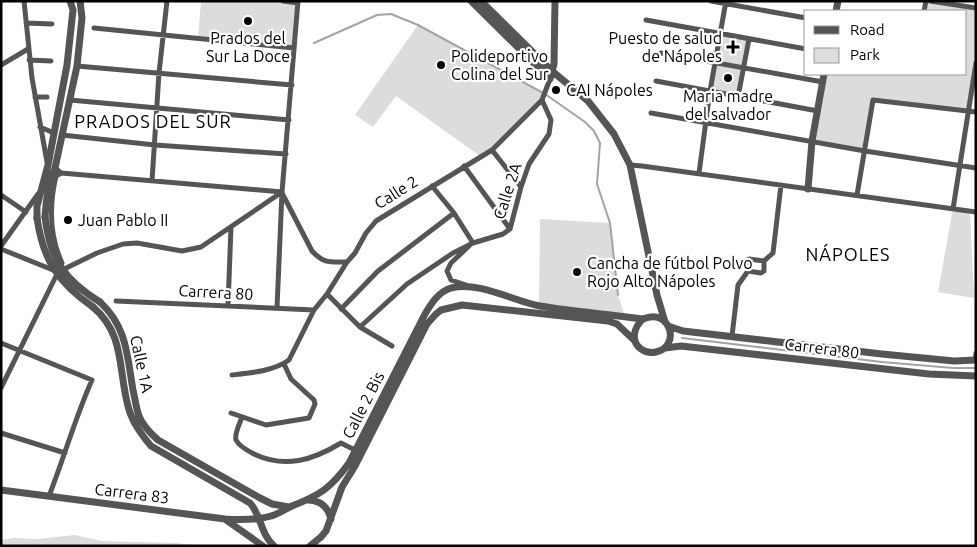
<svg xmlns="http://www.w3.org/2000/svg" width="977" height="547" font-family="Ubuntu,sans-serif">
  <rect width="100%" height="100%" fill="#fff"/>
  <path fill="#dcdcdc" d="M 201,1 L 283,1 L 298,3 L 294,48 L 198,39 Z
    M 926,1 L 976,8 L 976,63 L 969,111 L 873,101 L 865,151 L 812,141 L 824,74 L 966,74 L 966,11 L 924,11 Z
    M 418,25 L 545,94 L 492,150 L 480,156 L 396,96 L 373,127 L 355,115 Z
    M 720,33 L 749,39 L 738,97 L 710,91 Z
    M 953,209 L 970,211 L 974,298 L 938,292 Z
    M 540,219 L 610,223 L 618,295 L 625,316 L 539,306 Z
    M 75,535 L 102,541 L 175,543 L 204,546 L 1,546 L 1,540 L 14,538 L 37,539 Z"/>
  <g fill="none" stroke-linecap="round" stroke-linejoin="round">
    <path stroke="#a3a3a3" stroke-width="2" d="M 314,43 L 377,15 L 391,14 L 418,25 L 545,94 L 585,122 L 594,131 L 600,143 L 597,184 L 610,223 L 618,295
      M 682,338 L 882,362 L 953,368 L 976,368"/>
    <path stroke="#555" stroke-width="5" d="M 24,1 L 32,78 L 47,162
      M 283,1 L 298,3
      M 711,1 L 806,18
      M 930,1 L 976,8
      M 924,11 L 926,1
      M 646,20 L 806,49
      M 26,23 L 52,24
      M 94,28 L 294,48
      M 661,53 L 823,82
      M 29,60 L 51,61
      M 1,65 L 28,49
      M 77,66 L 292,85
      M 656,81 L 818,111
      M 35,97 L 47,97
      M 738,97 L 749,39
      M 70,100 L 289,120
      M 651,113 L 865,151 L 976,168
      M 40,127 L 54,133
      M 62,135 L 155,145 L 286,154
      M 492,150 L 521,187
      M 630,165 L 642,166 L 976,212
      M 464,166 L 510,229
      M 55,168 L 61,173 L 282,192
      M 61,173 L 56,176 C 49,206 49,235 62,263
      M 699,173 L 710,91 L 726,1
      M 152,181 L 159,73 L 167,1
      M 432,186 L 454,213 L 473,243
      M 282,193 L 312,251 C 324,264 330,262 347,262
      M 1,195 L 26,212
      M 857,195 L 873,100 L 976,112
      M 953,209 L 976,63
      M 1,246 L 38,194
      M 1,249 L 58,272 L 97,253 L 123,244 L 137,243 L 182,251 L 201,247 L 282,192
      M 749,259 L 764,261 L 764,271 L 761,273 L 748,271 L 747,261 Z
      M 764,261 L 773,253 L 781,185
      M 466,285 L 451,280 L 447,271 L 451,263 L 469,246
      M 327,294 L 360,327 L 392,346
      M 116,301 L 314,310
      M 228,306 L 231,227
      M 277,308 L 282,192 L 298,1
      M 341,309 L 378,271 L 454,213
      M 360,327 L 407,284 L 453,253 L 473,243 L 503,234 L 510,229 L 521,187 L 529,164 L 549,134 L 551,120 L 542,100
      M 732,336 L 738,285 L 748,271
      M 1,343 L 92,380 C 75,418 64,458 49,496
      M 975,360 L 976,353
      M 232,375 C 250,373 274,371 289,360 L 314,310 L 327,294 L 347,262 L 355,253 L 366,233 L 376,221 L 492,150 L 542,100 L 550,79
      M 1,388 L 58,272
      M 231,413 L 266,425 L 309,418 L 315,404 L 314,400 L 291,379 L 284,364
      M 242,417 C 240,423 234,434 236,440 C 239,446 248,451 254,454 C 285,469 313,460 341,443 L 355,450
      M 1,433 L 65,453"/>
    <path stroke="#555" stroke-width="7" d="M 471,1 L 550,79 L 554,64 L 555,1
      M 481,1 L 552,71 L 588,101 L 614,134 L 630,165 L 657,295 L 665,322
      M 836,11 L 838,1
      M 808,189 L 812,141 L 824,74
      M 45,217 C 46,199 48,184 55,168 L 77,66 L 82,18 L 80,1
      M 37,218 L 37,206 L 48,165 L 67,65 L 73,10 L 70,1
      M 100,302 C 127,327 127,355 133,390 C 135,398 136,408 139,416 C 143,426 150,433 158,440 L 260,498 L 272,504 L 289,507
      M 93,307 C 125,334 118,369 128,406 C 132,422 141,434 151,446 L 250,503 C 261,515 261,535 274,546
      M 668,326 L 683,331 L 882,354 L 954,361 L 976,360
      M 665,348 L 681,346 L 929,374 L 976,376
      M 1,490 L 225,519 C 240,520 257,520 271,516 C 279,514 285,509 292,506 C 320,495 331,488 349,463 L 425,314 C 431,304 438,292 451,288 C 479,281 513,301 540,306 C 574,312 609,314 643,319 C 671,307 681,347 656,352 C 651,353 645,352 641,349 C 630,341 634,327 643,319
      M 308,500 C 320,500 328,507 331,519
      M 226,520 L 263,546
      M 310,546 L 321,537 L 326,531 L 342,487 L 355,466 L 427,324 L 436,314 L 441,310 L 462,305 L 608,321 L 617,324 L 635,341"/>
    <path stroke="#555" stroke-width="7" d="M 45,217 C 50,259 64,280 100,302
      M 37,218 C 43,260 58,283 93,307"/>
  </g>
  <g fill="#000" stroke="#fff" stroke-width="2">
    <circle cx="248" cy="21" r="5"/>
    <path d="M730.5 39.5h5v5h5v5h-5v5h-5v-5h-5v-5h5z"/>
    <circle cx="441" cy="65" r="5"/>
    <circle cx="728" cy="78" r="5"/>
    <circle cx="556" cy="90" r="5"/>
    <circle cx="68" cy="220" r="5"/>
    <circle cx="577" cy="272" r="5"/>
  </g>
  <g text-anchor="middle" stroke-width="4.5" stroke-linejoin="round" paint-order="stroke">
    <g font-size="16" fill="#000" stroke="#fff" text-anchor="start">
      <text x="248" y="44" text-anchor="middle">Prados del<tspan x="248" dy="18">Sur La Doce</tspan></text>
      <text x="722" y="44" text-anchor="end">Puesto de salud<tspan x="722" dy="18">de Nápoles</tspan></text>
      <text x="451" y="62">Polideportivo<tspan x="451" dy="18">Colina del Sur</tspan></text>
      <text x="566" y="96">CAI Nápoles</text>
      <text x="728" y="102" text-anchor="middle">Maria madre<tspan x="728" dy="18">del salvador</tspan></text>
      <text x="78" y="226">Juan Pablo II</text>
      <text x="587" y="269">Cancha de fútbol Polvo<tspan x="587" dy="18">Rojo Alto Nápoles</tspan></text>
    </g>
    <g font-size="16" fill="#000" stroke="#fff">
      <text transform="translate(507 191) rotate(-72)" y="6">Calle 2A</text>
      <text transform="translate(396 192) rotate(-32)" y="6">Calle 2</text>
      <text transform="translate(216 292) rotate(3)" y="6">Carrera 80</text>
      <text transform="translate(822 348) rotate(7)" y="6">Carrera 80</text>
      <text transform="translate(142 364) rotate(78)" y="6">Calle 1A</text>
      <text transform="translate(363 405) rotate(-63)" y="6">Calle 2 Bis</text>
      <text transform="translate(132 493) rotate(7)" y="6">Carrera 83</text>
    </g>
    <g font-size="18" letter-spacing="1" fill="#000" stroke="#fff">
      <text x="153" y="128">PRADOS DEL SUR</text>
      <text x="848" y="261">NÁPOLES</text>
    </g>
  </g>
  <rect width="977" height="547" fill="none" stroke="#000000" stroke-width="5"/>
  <rect x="804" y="10" width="162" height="65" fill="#ffffff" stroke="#999999"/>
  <rect x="814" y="26" width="25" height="8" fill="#555555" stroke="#999999"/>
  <text x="850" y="35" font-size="15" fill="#000000">Road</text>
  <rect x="814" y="48" width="25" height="15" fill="#dcdcdc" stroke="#999999"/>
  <text x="850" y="60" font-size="15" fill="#000000">Park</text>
</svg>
